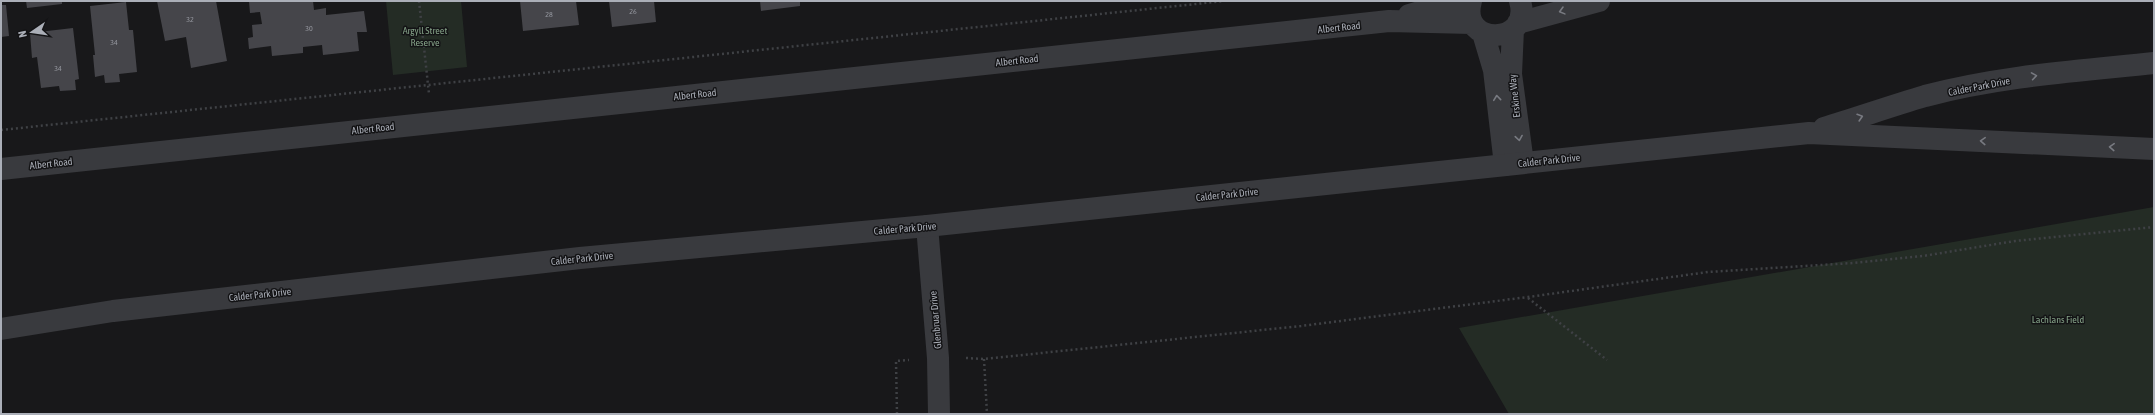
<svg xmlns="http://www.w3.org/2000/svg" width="2155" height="415" font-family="'Asap Condensed',sans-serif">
  <rect width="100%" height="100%" fill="#18181a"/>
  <path fill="#242c25" d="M 386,1 L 461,1 L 467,67 L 393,75 Z
    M 2154,207 L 2154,414 L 1509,414 L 1459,328 Z"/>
  <path fill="#45454a" d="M 26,1 L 62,1 L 62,4 L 27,8 Z
    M 157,1 L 216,1 L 227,61 L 191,68 L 186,37 L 165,41 Z
    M 249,1 L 313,1 L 314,10 L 326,8 L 326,15 L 364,11 L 367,32 L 357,32 L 359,51 L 323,55 L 322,45 L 303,47 L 303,53 L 272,56 L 271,46 L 249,49 L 248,38 L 253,37 L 252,25 L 262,24 L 260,12 L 250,13 Z
    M 520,1 L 576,1 L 579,25 L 523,31 Z
    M 609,1 L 654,1 L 656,22 L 612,27 Z
    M 760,1 L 800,1 L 800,6 L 761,11 Z
    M 126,2 L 129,30 L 133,30 L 137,72 L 119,74 L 120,82 L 105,83 L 104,75 L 95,77 L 93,55 L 95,55 L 90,6 Z
    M 1,5 L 6,5 L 9,36 L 1,37 Z
    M 73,28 L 79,79 L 75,80 L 76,90 L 60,91 L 59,86 L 41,88 L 37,57 L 32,58 L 30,33 Z"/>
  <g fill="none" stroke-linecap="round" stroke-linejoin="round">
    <path stroke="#3f4145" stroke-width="2.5" stroke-dasharray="2 3" stroke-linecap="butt" d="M 419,1 L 429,94
      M 1,130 L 1224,1
      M 1528,298 L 1607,360
      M 966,358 L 984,359 L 1301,326 L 1528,297 L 1708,272 L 1853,263 L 1923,256 L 2015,241 L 2154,227
      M 984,359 L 987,414
      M 897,414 L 896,361 L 909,360"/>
    <path stroke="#393a3e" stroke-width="22" d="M 1471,1 C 1458,47 1533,46 1520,1
      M 1409,15 L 1458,1
      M 1518,23 L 1599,1
      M 1513,29 L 1511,74 L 1523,163
      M 1483,33 L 1494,70 L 1505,165
      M 1,169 L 1389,21 L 1472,23
      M 927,226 L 938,358 L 939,414"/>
    <path stroke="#393a3e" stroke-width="22" d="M 1824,128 C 1857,118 1891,106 1925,96 C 2000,76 2078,71 2154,63
      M 1,329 L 113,311 L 580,258 L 927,226 L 1809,133 L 2154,149"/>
  </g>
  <defs><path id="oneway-chevron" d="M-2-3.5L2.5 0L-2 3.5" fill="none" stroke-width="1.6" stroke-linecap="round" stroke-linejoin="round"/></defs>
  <g stroke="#787a81">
    <use href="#oneway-chevron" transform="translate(1562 11) rotate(165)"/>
    <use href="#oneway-chevron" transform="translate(2034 76) rotate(-9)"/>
    <use href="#oneway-chevron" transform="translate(1497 98) rotate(-96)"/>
    <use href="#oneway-chevron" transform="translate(1860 117) rotate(-17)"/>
    <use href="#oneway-chevron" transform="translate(1519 138) rotate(81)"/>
    <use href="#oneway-chevron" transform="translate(1983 141) rotate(-177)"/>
    <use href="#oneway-chevron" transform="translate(2112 147) rotate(-177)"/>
  </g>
  <g text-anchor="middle" stroke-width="3" stroke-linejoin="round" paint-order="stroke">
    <g font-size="8" fill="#92949c">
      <text x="633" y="14">26</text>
      <text x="549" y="17">28</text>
      <text x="190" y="22">32</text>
      <text x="309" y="31">30</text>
      <text x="114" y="45">34</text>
      <text x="58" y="71">34</text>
    </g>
    <g font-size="10" fill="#abafb8" stroke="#131315">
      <text transform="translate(1339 27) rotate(-6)" y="4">Albert Road</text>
      <text transform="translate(1017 60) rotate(-6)" y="4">Albert Road</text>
      <text transform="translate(1979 86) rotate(-11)" y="4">Calder Park Drive</text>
      <text transform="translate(695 94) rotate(-6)" y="4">Albert Road</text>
      <text transform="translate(1514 96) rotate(-96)" y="4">Erskine Way</text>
      <text transform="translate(373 128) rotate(-6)" y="4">Albert Road</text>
      <text transform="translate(1549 160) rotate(-6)" y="4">Calder Park Drive</text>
      <text transform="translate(51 163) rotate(-6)" y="4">Albert Road</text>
      <text transform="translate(1227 194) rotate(-6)" y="4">Calder Park Drive</text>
      <text transform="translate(905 228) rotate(-5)" y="4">Calder Park Drive</text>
      <text transform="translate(582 258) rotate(-6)" y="4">Calder Park Drive</text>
      <text transform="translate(260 294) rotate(-6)" y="4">Calder Park Drive</text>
      <text transform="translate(935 320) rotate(-95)" y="4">Glenbruar Drive</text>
    </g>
    <g font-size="10" fill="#84a187" stroke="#131315">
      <text x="425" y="34">Argyll Street<tspan x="425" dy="12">Reserve</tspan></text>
      <text x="2058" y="323">Lachlans Field</text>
    </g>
  </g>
  <rect width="2155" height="415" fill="none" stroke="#abafb8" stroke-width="4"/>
  <g transform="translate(32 32) rotate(257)" stroke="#131315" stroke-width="3" paint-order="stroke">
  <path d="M0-3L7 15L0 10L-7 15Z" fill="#abafb8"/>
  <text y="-6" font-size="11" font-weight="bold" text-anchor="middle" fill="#abafb8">N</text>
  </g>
</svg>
